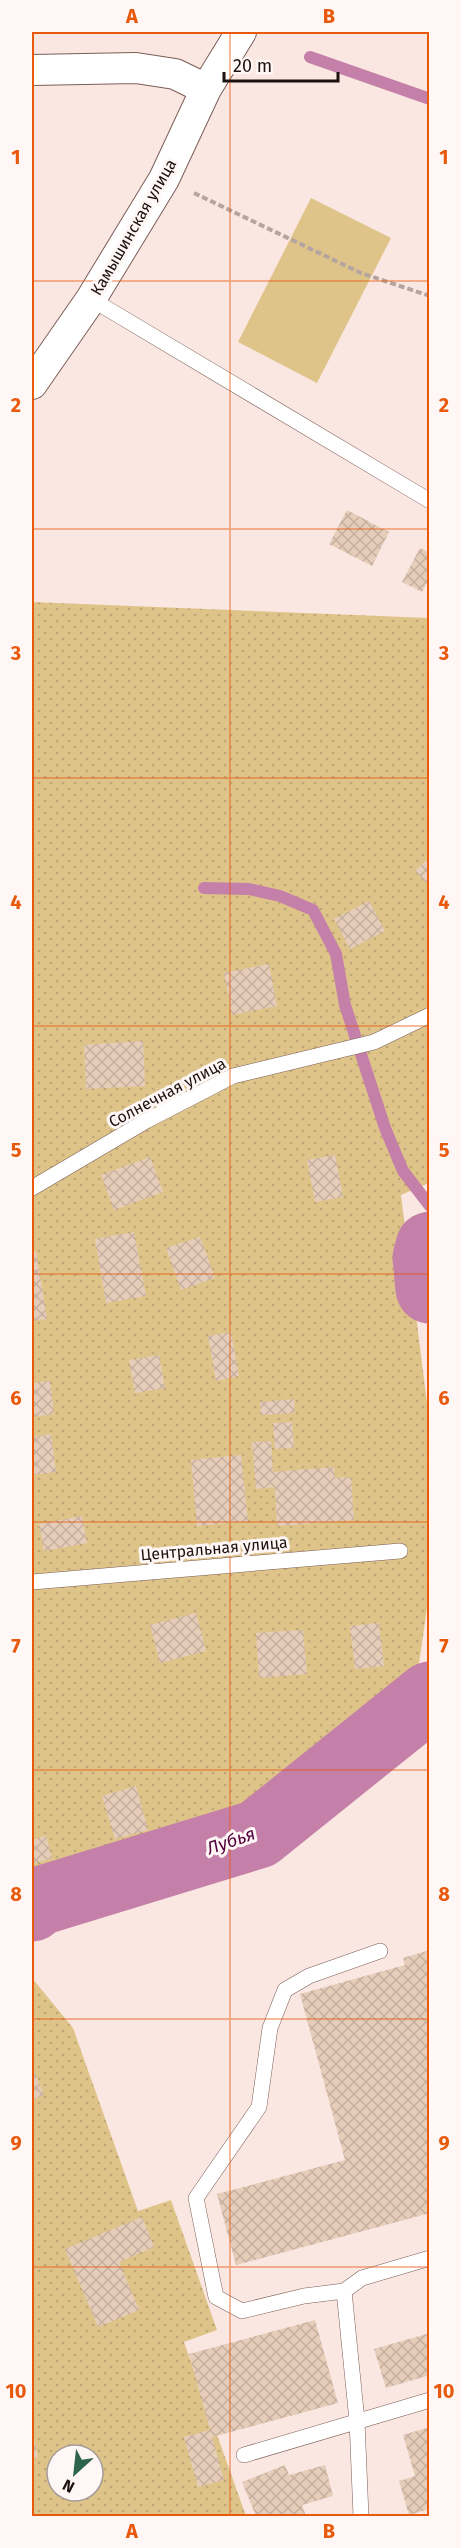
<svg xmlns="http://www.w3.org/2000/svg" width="461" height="2548" font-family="'Fira Sans',sans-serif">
  <defs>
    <pattern id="park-dots" width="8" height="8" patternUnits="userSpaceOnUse" patternTransform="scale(1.5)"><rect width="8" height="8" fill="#dfc48a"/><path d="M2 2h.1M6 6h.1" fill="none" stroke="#bfa776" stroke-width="1.8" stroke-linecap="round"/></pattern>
    <pattern id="building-cross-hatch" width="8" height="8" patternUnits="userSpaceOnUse" patternTransform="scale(1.5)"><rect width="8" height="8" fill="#e6cdb9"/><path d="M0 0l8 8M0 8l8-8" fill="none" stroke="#c5af9e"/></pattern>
  </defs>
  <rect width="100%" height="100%" fill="#fbe7e1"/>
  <path fill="url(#park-dots)" fill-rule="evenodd" d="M 32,602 L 430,618 L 429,1183 L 401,1195 L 430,1427 L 429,1594 L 417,1678 L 250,1818 L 32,1877 Z
    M 32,1978 L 73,2028 L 138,2211 L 171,2200 L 217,2330 L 184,2342 L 246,2516 L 32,2516 ZM 57,2455 L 93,2455 L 93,2491 L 57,2491 Z"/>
  <path fill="#dfc48a" d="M 311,198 L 391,238 L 317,383 L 238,342 Z"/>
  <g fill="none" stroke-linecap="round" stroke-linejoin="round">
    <path stroke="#c480a8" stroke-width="12" d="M 310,57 L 430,99
      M 204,888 L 249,889 L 280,896 L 313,910 L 336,954 L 345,1005 L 385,1128 L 403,1171 L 430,1206"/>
    <path stroke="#c480a8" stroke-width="69" d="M 430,1246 L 427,1258 L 430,1289
      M 32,1907 L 36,1902 L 258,1834 L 430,1696"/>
  </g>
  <path fill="url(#building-cross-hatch)" d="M 347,510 L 389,532 L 372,566 L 329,544 Z
    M 420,548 L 430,553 L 430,577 L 422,592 L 402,582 Z
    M 430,857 L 430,887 L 415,871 Z
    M 369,901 L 385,931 L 350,949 L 334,919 Z
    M 269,964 L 277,1006 L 232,1015 L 224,973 Z
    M 143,1041 L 145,1086 L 86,1089 L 84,1045 Z
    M 335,1155 L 343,1197 L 315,1202 L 307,1160 Z
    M 150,1157 L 163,1192 L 114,1210 L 101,1175 Z
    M 134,1232 L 146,1296 L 106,1303 L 95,1239 Z
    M 200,1237 L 215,1278 L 181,1290 L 166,1248 Z
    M 36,1251 L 47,1319 L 32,1321 L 32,1252 Z
    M 231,1332 L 239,1376 L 216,1381 L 208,1336 Z
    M 159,1355 L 165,1388 L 135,1393 L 129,1360 Z
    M 50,1381 L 54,1414 L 32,1417 L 32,1383 Z
    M 294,1399 L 295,1413 L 261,1415 L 260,1402 Z
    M 292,1422 L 294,1448 L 275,1449 L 273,1423 Z
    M 51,1434 L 56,1472 L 32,1475 L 32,1437 Z
    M 271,1441 L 273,1472 L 334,1467 L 335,1478 L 351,1477 L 354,1520 L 277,1526 L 275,1487 L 256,1489 L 252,1442 Z
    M 241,1455 L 248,1521 L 197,1526 L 191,1460 Z
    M 82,1516 L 87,1543 L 44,1551 L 39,1524 Z
    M 196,1613 L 206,1651 L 160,1663 L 150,1625 Z
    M 379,1623 L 384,1666 L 355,1669 L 350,1626 Z
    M 303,1630 L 307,1674 L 259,1678 L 256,1633 Z
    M 136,1786 L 148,1830 L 115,1839 L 102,1796 Z
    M 46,1836 L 52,1858 L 32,1864 L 32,1840 Z
    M 430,1950 L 430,2213 L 236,2265 L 217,2194 L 345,2160 L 300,1994 L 405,1965 L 403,1958 Z
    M 32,2066 L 44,2095 L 32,2100 Z
    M 142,2217 L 154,2247 L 119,2262 L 139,2310 L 98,2327 L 65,2249 Z
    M 315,2320 L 338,2403 L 212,2437 L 224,2480 L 198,2487 L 184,2437 L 210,2430 L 189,2354 Z
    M 430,2333 L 430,2375 L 386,2388 L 374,2349 Z
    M 430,2427 L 430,2509 L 409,2515 L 399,2481 L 415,2476 L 403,2435 Z
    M 32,2431 L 38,2457 L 32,2459 Z
    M 285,2465 L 289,2475 L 325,2465 L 333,2496 L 302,2505 L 306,2516 L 256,2516 L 242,2482 Z"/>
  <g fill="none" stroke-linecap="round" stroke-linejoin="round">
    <g stroke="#7a5e57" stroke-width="16">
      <path id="lane" d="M 91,299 L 430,501
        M 32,1188 L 146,1121 L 233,1076 L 374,1042 L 430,1015
        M 32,1582 L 400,1551
        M 380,1951 L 309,1976 L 285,1990 L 270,2028 L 259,2107 L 196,2198 L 216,2297 L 242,2311 L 304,2296 L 344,2291 L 362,2278 L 430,2258
        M 344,2291 L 357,2421 L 361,2516
        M 244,2455 L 430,2400"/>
    </g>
    <g stroke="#7a5e57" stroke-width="32">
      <path id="street" d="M 32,70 L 136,68 L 175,74 L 206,89
        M 32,384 L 91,299 L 164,179 L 206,89 L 241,32"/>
    </g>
    <path stroke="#b5a49f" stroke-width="4" stroke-dasharray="6 3" stroke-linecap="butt" d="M 194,193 L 361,273 L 430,296"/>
    <use href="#lane" stroke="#fff" stroke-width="15"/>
    <use href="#street" stroke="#fff" stroke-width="30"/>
  </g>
  <path fill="none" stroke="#e8590c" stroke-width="1.5" stroke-opacity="0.55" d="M 230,32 L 230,2516M 32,281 L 430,281M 32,529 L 430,529M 32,778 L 430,778M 32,1026 L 430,1026M 32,1274 L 430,1274M 32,1522 L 430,1522M 32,1770 L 430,1770M 32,2019 L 430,2019M 32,2267 L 430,2267"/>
  <g text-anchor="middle" stroke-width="6" stroke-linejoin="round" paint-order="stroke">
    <g font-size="16" fill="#1d120f" stroke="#fef7f5">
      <text transform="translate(133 227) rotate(-60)" y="6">Камышинская улица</text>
      <text transform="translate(167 1092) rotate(-28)" y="6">Солнечная улица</text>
      <text transform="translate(214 1548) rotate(-5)" y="6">Центральная улица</text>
    </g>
    <g font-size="18" font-style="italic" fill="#53003c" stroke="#fef7f5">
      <text transform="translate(231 1841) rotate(-19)" y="6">Лубья</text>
    </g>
  </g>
  <rect width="461" height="2548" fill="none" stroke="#fef7f5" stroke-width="66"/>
  <g transform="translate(75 2473) rotate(207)"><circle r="28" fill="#fef7f5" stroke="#a49b99" stroke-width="1.5"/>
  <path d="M0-4.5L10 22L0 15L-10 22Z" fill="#2c644c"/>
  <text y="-9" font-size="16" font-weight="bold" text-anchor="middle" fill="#1d120f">N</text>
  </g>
  <path d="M224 72v9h114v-9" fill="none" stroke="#1d120f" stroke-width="3"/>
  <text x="233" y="72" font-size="18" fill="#1d120f" stroke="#fef7f5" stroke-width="4.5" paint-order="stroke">20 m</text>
  <rect x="33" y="33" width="395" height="2482" fill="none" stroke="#e8590c" stroke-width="2"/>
  <g font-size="20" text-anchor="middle" font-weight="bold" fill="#e8590c">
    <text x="132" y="23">A</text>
    <text x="329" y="23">B</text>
    <text x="16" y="164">1</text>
    <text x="444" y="164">1</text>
    <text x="16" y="412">2</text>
    <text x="444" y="412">2</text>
    <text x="16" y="660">3</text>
    <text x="444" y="660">3</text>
    <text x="16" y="909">4</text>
    <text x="444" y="909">4</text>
    <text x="16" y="1157">5</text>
    <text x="444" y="1157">5</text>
    <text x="16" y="1405">6</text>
    <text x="444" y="1405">6</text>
    <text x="16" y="1653">7</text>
    <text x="444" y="1653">7</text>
    <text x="16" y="1901">8</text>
    <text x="444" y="1901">8</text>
    <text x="16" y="2150">9</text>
    <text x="444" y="2150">9</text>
    <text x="16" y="2398">10</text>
    <text x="444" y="2398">10</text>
    <text x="132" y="2538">A</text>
    <text x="329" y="2538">B</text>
  </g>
</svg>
